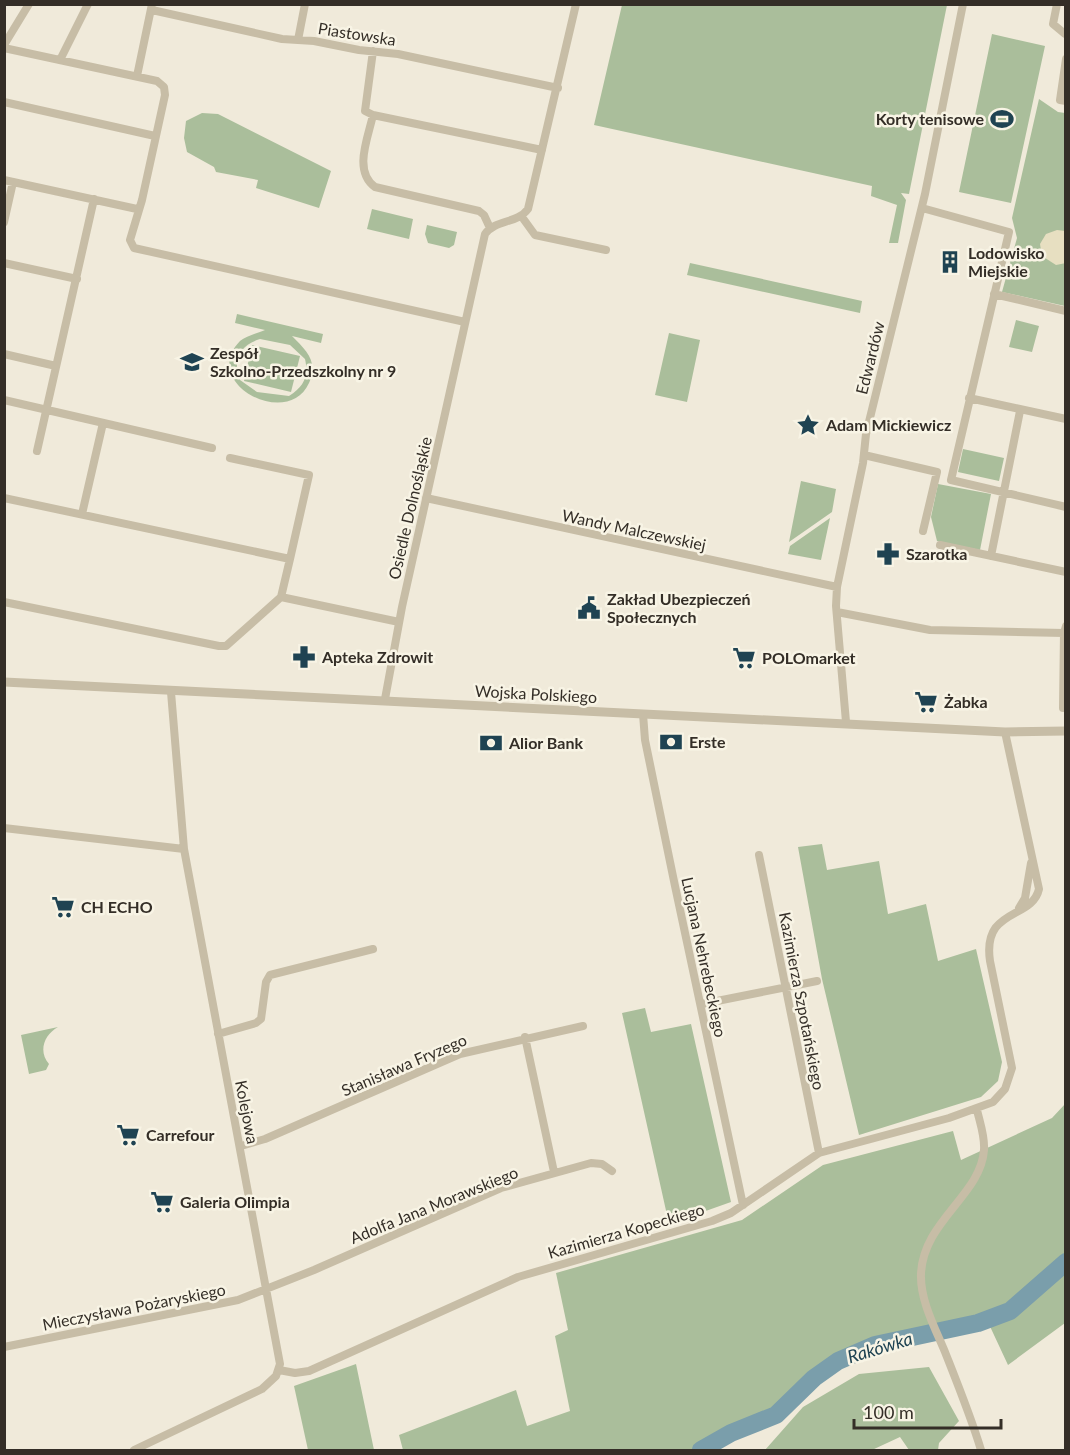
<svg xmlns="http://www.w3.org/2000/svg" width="1070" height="1455" font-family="Lato,sans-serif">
  <rect width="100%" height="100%" fill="#f0eada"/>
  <path fill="#aabe9b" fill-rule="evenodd" d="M 622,5 L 947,5 L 909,194 L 901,193 L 906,200 L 898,243 L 889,243 L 897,205 L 871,196 L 872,186 L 594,125 Z
    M 992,34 L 1045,46 L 1011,203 L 959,192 Z
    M 1039,99 L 1058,112 L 1065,113 L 1065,306 L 1002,292 L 1017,238 L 1012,218 Z
    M 202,113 L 218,114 L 331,171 L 319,208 L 256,188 L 258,180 L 216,172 L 214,167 L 187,152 L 184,138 L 186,121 Z
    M 372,209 L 413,219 L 409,239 L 367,229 Z
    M 427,225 L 457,232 L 454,245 L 449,248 L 428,243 L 425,234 Z
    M 690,263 L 862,301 L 860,313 L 687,275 Z
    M 237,314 L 323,334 L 321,343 L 292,336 C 306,350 319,362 309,383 C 288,430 199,383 240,341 C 246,336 258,333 265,330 L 235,323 ZM 260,339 L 290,345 L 305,359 C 309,376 304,387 289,396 L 257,392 L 240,380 C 232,360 240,345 260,339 Z
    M 1016,320 L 1039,326 L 1032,352 L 1009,347 Z
    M 669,333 L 700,340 L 687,402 L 655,395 Z
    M 252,345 L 300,356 L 291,392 L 244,381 Z
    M 963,449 L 1004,458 L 999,481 L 958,472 Z
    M 801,481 L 836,489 L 832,512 L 789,542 Z
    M 938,484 L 991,494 L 980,550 L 937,541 L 931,517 Z
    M 830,518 L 821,560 L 788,554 L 790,546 Z
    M 822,844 L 827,870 L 879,861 L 888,914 L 926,904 L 938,961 L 976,949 L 1002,1062 L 998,1081 L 981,1097 L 859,1135 L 822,979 L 798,847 Z
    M 645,1008 L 651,1032 L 691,1024 L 731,1202 L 669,1224 L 622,1013 Z
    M 58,1027 C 44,1035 38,1051 49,1064 L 46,1070 L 29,1074 L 21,1035 Z
    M 1065,1104 L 1065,1323 L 1008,1365 L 987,1320 L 875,1345 L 838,1361 L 814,1378 L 776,1415 L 731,1433 L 701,1450 L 403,1450 L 399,1435 L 516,1390 L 527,1426 L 570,1411 L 555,1336 L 568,1330 L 556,1273 L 742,1220 L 823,1165 L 953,1131 L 961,1160 L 1052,1118 Z
    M 356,1364 L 374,1450 L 308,1450 L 294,1386 Z
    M 929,1367 L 959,1421 L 939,1443 L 938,1450 L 909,1450 L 900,1437 L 872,1450 L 765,1450 L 803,1407 L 859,1374 Z"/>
  <path fill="#e7dfc1" d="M 1057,230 L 1065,231 L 1066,263 L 1056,265 L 1042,256 L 1040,244 L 1046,234 Z"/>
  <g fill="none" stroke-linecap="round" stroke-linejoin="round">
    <path stroke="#7a9eab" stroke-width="18" d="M 701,1450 L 731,1433 L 776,1415 L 814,1378 L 838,1361 L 875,1345 L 978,1323 L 1010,1311 L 1066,1262"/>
    <path stroke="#c7bda6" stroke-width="8" d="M 1057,4 L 1053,24 L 1065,34
      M 152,10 L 282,39 L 314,41 L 359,50 L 398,54 L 558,88
      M 298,40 L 305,4
      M 4,45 L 29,4
      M 4,48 L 157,81 L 164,87 L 165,95 L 142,200 L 130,240 L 134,248 L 465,322
      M 373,51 L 365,111 L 373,115 L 542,150
      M 1066,59 L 1060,100 L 1066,101
      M 60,60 L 88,4
      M 137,76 L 152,4
      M 4,102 L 155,136
      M 373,115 C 368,138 353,171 375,187 L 479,211 L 484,215 L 490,228
      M 4,180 L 137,209
      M 922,208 L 1009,232 L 951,480 L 1066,507
      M 522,217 L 535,235 L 606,250
      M 4,222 L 13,182
      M 4,263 L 77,279
      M 994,294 L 1066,311
      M 4,354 L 56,366
      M 969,398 L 1066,419
      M 4,400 L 212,448
      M 37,451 L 94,199
      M 864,455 L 937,472 L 923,531
      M 230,458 L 309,475 L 290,559
      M 4,498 L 290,559 L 281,597
      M 426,498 L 837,587
      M 82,514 L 103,423
      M 940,545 L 1066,572
      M 991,556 L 1020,411
      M 4,602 L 219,646 L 226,646 L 281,597 L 399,622
      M 837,612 L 930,630 L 1064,633 L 1066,626
      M 385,699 L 402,607 L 485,234 C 496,219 517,224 528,209 L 576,4
      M 1063,708 L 1064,633
      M 643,714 L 645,740 L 675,886 L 743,1205
      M 846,722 L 836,606 L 837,587 L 863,463 L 866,434 L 925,194 L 963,4
      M 4,828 L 184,849
      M 759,855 L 819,1153
      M 1019,908 L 1025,898 L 1031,863
      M 702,1004 L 817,981
      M 218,1034 L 256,1023 L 261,1019 L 266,982 L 270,975 L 373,949
      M 525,1037 L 554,1172
      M 977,1110 C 980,1123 985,1136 984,1150 C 981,1195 923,1221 921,1274 C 920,1300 935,1328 945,1352 C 958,1385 971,1417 981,1450
      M 241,1146 L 265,1139 L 460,1054 L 583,1026
      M 4,1347 L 238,1300 L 314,1270 L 501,1188 L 591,1163 L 602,1164 L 612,1171
      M 279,1370 L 295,1373 L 309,1371 L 518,1277 L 712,1221 L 731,1213 L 819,1153 L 949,1118 L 993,1102 L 1005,1089 L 1012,1068 L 990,961 C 982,907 1032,920 1039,889 L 1005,732
      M 134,1450 L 262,1389 L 276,1376 L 280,1364 L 184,849 L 171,692"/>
    <path stroke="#c7bda6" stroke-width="9" d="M 4,682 L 1005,732 L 1066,731"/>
  </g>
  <defs>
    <g id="stadium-bare" transform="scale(1.8)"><path d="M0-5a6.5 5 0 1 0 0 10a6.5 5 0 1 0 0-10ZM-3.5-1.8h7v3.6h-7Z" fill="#1f4352" stroke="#f8f4e5" stroke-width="2.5" paint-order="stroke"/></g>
    <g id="building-bare" transform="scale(1.8)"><path d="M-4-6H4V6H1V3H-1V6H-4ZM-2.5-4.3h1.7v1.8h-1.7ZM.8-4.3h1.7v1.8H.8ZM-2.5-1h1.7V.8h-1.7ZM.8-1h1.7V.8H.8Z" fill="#1f4352" stroke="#f8f4e5" stroke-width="2.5" paint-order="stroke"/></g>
    <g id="school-bare" transform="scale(1.8)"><path d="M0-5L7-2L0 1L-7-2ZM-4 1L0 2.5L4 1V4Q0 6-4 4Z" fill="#1f4352" stroke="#f8f4e5" stroke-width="2.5" paint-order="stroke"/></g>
    <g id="sight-bare" transform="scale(1.8)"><path d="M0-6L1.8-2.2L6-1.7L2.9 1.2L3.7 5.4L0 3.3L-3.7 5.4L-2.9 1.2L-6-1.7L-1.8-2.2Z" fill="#1f4352" stroke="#f8f4e5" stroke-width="2.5" paint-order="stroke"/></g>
    <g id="pharmacy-bare" transform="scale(1.8)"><path d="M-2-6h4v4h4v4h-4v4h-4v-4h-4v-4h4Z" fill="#1f4352" stroke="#f8f4e5" stroke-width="2.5" paint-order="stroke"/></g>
    <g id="civic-bare" transform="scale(1.8)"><path d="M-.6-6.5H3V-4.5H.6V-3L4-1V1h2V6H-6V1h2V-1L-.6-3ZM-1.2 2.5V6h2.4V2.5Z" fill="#1f4352" stroke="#f8f4e5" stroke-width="2.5" paint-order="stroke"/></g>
    <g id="supermarket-bare" transform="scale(1.8)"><path d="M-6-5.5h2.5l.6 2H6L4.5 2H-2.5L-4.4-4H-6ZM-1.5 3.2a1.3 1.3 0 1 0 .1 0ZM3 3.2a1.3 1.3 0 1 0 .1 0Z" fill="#1f4352" stroke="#f8f4e5" stroke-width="2.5" paint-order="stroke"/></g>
    <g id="bank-bare" transform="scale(1.8)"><path d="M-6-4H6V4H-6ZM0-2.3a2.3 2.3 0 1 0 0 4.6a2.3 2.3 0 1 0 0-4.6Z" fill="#1f4352" stroke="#f8f4e5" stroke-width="2.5" paint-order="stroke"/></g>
  </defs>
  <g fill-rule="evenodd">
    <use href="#stadium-bare" x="1002" y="119"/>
    <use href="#building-bare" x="950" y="262"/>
    <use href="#school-bare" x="192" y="362"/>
    <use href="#sight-bare" x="808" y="425"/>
    <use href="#pharmacy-bare" x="888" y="554"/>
    <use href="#civic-bare" x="589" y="608"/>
    <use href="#pharmacy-bare" x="304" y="657"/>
    <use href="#supermarket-bare" x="744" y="658"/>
    <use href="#supermarket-bare" x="926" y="702"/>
    <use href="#bank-bare" x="671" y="742"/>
    <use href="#bank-bare" x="491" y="743"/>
    <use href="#supermarket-bare" x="63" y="907"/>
    <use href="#supermarket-bare" x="128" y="1135"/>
    <use href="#supermarket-bare" x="162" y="1202"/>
  </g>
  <g text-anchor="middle" stroke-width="5" stroke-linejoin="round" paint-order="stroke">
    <g font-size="16" fill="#342e27" stroke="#f8f4e5">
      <text transform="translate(357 34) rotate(9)" y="6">Piastowska</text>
      <text transform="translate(870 358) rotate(-76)" y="6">Edwardów</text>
      <text transform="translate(410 508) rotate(-77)" y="6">Osiedle Dolnośląskie</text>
      <text transform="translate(634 530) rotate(12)" y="6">Wandy Malczewskiej</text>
      <text transform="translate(536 694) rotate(3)" y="6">Wojska Polskiego</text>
      <text transform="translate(704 957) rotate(78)" y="6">Lucjana Nehrebeckiego</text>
      <text transform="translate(802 1001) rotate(79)" y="6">Kazimierza Szpotańskiego</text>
      <text transform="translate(404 1065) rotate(-23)" y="6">Stanisława Fryzego</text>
      <text transform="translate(247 1112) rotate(79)" y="6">Kolejowa</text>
      <text transform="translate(434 1205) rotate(-22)" y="6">Adolfa Jana Morawskiego</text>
      <text transform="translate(626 1231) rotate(-16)" y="6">Kazimierza Kopeckiego</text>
      <text transform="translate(134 1307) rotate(-11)" y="6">Mieczysława Pożaryskiego</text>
    </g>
    <g font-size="16" font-weight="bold" fill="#342e27" stroke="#f8f4e5" text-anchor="start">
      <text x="984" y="125" text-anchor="end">Korty tenisowe</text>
      <text x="968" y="259">Lodowisko<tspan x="968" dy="18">Miejskie</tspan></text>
      <text x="210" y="359">Zespół<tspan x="210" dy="18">Szkolno-Przedszkolny nr 9</tspan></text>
      <text x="826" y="431">Adam Mickiewicz</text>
      <text x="906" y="560">Szarotka</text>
      <text x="607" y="605">Zakład Ubezpieczeń<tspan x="607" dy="18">Społecznych</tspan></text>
      <text x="322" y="663">Apteka Zdrowit</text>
      <text x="762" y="664">POLOmarket</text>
      <text x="944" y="708">Żabka</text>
      <text x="689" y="748">Erste</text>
      <text x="509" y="749">Alior Bank</text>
      <text x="81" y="913">CH ECHO</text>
      <text x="146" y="1141">Carrefour</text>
      <text x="180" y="1208">Galeria Olimpia</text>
    </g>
    <g font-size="18" font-style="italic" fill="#1f4352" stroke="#f8f4e5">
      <text transform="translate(880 1348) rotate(-17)" y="6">Rakówka</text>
    </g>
  </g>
  <rect width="1070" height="1455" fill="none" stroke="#342e27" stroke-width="12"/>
  <path d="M854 1419v9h147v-9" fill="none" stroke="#342e27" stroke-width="3"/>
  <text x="863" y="1419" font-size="18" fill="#342e27" stroke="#f8f4e5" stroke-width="4.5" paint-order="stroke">100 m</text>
</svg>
